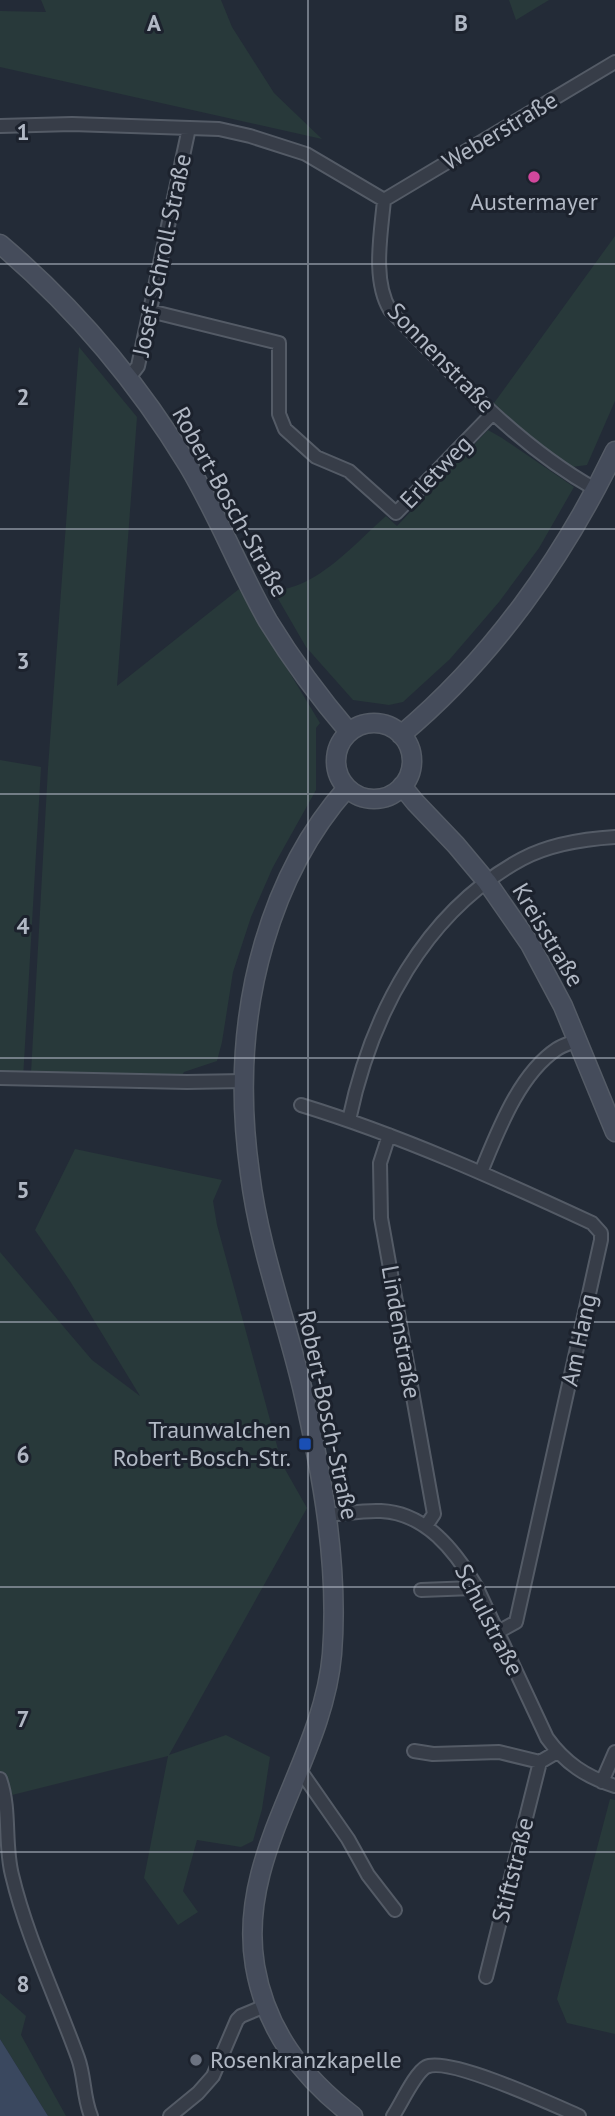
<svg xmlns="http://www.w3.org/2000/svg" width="615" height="2116" font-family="'PT Sans',sans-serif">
  <rect width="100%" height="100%" fill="#232b37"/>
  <path fill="#28393a" d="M 41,0 L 221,0 L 232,27 L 274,93 L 322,139 L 0,67 L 0,11 L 46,12 Z
    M 509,0 L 549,0 L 516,20 Z
    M 615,236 L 615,401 L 587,465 L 572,467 L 532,440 L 494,403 Z
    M 79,347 L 137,417 L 117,686 L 239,589 L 320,723 L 316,728 L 316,790 L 273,867 L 251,917 L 233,972 L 222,1042 L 217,1061 L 184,1072 L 179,1080 L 31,1073 L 48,768 Z
    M 488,430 L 502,438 L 574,487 L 539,548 L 499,602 L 450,659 L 403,702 L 389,705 L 353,700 L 306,647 L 273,590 C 316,590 355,543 386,516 L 397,526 Z
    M 0,760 L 41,767 L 23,1079 L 0,1077 Z
    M 75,1149 L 222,1180 L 213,1201 L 217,1225 L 282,1464 L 307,1508 L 169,1755 L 226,1735 L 270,1757 L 262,1809 L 253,1841 L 241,1847 L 197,1840 L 183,1891 L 198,1912 L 178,1925 L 144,1878 L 168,1756 L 0,1798 L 0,1252 L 92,1360 L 140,1396 L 70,1281 L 35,1230 Z
    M 610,1799 L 615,1800 L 615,2034 L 567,2023 L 557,1999 Z
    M 0,1993 L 26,2016 L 21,2035 L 66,2116 L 48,2116 L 0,2039 Z"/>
  <path fill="#3a485f" d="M 0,2039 L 48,2116 L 0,2116 Z"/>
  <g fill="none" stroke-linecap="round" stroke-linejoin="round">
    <g stroke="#545b66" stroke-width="16">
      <path id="street" d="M 0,126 L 72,124 L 219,129 L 250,136 L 306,154 L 384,200 C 381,234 372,280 390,310 C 454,375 515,444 595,489
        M 384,200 L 615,62
        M 150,311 L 279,343 L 279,414 L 285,429 L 316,457 L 349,471 L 396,513 L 493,413
        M 128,379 L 138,366 L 189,128
        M 0,1078 L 187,1082 L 244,1081
        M 301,1105 C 402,1136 497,1179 592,1223 L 601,1233 L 601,1240 L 516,1622 L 498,1632
        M 349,1120 C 371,1015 424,912 522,859 C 550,844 583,839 615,837
        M 389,1135 L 380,1163 L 381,1218 L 434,1514 L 426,1526
        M 481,1172 C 498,1131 519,1074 557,1049 C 563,1045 571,1043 577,1040
        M 326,1515 C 344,1514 363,1510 381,1511 C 426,1513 455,1551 476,1586 L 547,1738 C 565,1763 586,1777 615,1786
        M 421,1590 L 473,1588 L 476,1586
        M 414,1751 L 433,1754 L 499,1752 L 540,1762 L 557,1752
        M 298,1772 L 302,1773 L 348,1839 L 368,1875 L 395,1910
        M 0,1779 C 11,1810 4,1844 12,1875 C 27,1938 56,1997 78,2058 C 85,2077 83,2097 91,2116
        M 602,1782 L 615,1752
        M 486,1977 L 540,1762
        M 170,2116 L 198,2093 L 213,2076 L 237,2020 L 241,2016 L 265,2006
        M 393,2116 C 401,2104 415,2073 426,2067 C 448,2056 554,2105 579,2116"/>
    </g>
    <g stroke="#545b66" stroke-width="21">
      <path id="secondary" d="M 0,244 C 73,306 138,383 188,465 C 218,515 239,570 268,621 C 292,660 319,697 349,732
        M336 761a38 38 0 1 1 76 0a38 38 0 1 1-76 0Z
        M 401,735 C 492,659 564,557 615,451
        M 402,786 L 415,802 L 456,845 L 487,882 L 530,944 L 563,1006 L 615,1132
        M 347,788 C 307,833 281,885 264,943 C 242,1018 239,1097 250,1174 C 259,1247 285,1316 302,1387 C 322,1473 339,1565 332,1654 C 323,1762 236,1854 255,1966 C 266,2030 302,2077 353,2116"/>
    </g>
    <use href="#street" stroke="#373d48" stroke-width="12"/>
    <use href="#secondary" stroke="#454c5b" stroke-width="18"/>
  </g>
  <path fill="none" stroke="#b1b8c4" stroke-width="2" stroke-opacity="0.55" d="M 308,0 L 308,2116M 0,264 L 615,264M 0,529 L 615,529M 0,794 L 615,794M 0,1058 L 615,1058M 0,1322 L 615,1322M 0,1587 L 615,1587M 0,1852 L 615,1852"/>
  <circle fill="#d1479c" stroke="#1c222d" stroke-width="2.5" cx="534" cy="177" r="7"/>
  <rect fill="#1a4fb4" stroke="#1c222d" stroke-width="2.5" x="298" y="1437" width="14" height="14" rx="3.5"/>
  <circle fill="#6b7280" stroke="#1c222d" stroke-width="2.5" cx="196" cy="2060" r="7"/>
  <g text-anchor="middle" stroke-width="6" stroke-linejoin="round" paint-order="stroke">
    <g font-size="24" fill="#b1b8c4" stroke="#1c222d">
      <text transform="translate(500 131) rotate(-31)" y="8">Weberstraße</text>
      <text transform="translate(162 255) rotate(-78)" y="8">Josef-Schroll-Straße</text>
      <text transform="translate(441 358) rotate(46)" y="8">Sonnenstraße</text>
      <text transform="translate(436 472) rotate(-46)" y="8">Erletweg</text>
      <text transform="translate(230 502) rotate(61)" y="8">Robert-Bosch-Straße</text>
      <text transform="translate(548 935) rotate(59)" y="8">Kreisstraße</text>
      <text transform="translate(401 1332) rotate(80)" y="8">Lindenstraße</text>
      <text transform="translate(579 1340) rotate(-78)" y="8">Am Hang</text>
      <text transform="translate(328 1415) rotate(78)" y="8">Robert-Bosch-Straße</text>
      <text transform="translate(489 1620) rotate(63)" y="8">Schulstraße</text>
      <text transform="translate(513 1870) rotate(-76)" y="8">Stiftstraße</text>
    </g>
    <g font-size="24" fill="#b1b8c4" stroke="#1c222d">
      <text x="534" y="210">Austermayer</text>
      <text x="291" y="1438" text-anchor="end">Traunwalchen<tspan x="291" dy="28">Robert-Bosch-Str.</tspan></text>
      <text x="210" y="2068" text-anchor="start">Rosenkranzkapelle</text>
    </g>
  </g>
  <g font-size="23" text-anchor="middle" font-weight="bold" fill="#b1b8c4" stroke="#1c222d" stroke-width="6" stroke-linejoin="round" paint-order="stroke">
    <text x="154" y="31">A</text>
    <text x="461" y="31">B</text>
    <text x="23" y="140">1</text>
    <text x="23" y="405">2</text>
    <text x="23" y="669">3</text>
    <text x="23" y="934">4</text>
    <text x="23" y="1198">5</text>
    <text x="23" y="1463">6</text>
    <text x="23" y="1727">7</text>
    <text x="23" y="1992">8</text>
  </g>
</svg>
